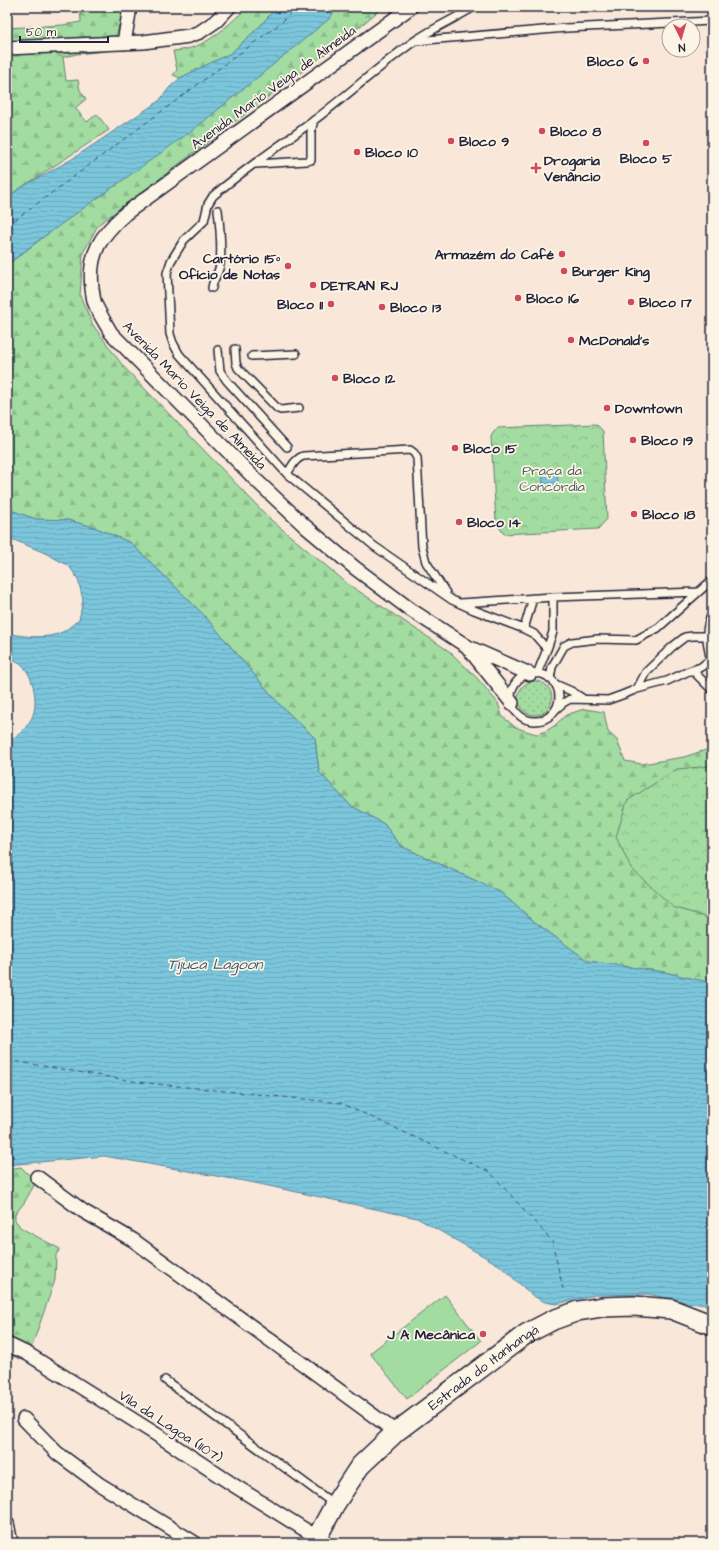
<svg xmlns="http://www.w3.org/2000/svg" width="719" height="1550" font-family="'Architects Daughter',sans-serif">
  <defs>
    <pattern id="grass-dots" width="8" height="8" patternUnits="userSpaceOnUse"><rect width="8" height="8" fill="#a3dca1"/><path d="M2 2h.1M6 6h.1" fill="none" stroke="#8cbc8c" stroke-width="1.8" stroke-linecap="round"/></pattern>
    <pattern id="forest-firs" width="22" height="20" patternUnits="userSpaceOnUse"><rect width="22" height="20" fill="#a3dca1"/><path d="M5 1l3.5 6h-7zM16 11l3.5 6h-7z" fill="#8cbc8c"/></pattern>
    <pattern id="park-crowns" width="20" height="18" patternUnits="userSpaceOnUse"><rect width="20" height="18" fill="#a3dca1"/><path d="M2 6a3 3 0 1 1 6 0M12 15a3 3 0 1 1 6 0" fill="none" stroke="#8cbc8c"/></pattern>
    <pattern id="water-rules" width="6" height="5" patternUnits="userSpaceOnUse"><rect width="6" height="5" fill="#7cc6dc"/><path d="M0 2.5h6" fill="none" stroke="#6baabe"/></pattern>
  </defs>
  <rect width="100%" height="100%" fill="#f9e8d9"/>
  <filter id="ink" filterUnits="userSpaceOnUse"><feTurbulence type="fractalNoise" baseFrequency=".025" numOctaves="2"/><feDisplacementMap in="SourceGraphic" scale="8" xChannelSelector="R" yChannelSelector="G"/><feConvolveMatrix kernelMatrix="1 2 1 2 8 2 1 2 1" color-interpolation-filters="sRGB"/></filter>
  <g filter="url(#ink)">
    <path fill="url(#grass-dots)" stroke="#627f6e" d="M518 698a17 17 0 1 1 34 0a17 17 0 1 1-34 0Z"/>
    <path fill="url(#forest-firs)" stroke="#627f6e" d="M 80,7 L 124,7 L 117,33 L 106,51 L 77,54 L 63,57 L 66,81 L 78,80 L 80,90 L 86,99 L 75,108 L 87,122 L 97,114 L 109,130 L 7,197 L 7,28 L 63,25 L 81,22 Z
      M 248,7 L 277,7 L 260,26 L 231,53 L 180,78 L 173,75 L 177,70 L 173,51 C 207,49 224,28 248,7 Z
      M 337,7 L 383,7 L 345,39 L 98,225 L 83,253 L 80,296 L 93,325 L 123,366 L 271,520 L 348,584 L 449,651 L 477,678 L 498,703 L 502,716 L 515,727 L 526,731 L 537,734 L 546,731 L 554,726 L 566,715 L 584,709 L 604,712 L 608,732 L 617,740 L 625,761 L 642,764 L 684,757 L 712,748 L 712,983 L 664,972 L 588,961 L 536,923 L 500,892 L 401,846 L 384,824 L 350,805 L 319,772 L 315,738 L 280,705 L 204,615 L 131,543 L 94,527 L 67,520 L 36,519 L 7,509 L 7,265 L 329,19 Z
      M 21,1167 L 36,1182 L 24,1203 L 15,1214 L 15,1220 L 21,1228 L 60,1249 L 56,1255 L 55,1280 L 31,1349 L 8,1360 L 7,1359 L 7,1169 Z"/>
    <path fill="url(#park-crowns)" stroke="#627f6e" d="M 596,424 L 603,431 L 607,519 L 598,529 L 504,534 L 496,523 L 491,436 L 497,428 Z
      M 712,766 L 712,919 L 673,907 L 631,868 L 616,837 L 627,801 L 677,769 Z"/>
    <path fill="#a3dca1" stroke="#627f6e" d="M 445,1295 L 481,1341 L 407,1399 L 370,1353 Z"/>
    <path fill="url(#water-rules)" stroke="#58849c" d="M 277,7 L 337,7 L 329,19 L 193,130 L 39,240 L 7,265 L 7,197 L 22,187 L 72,159 L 159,101 L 169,88 L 180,78 L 231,53 L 260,26 Z
      M 557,468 L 558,486 L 543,487 L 542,469 Z
      M 7,509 L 36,519 L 67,520 L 94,527 L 131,543 L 204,615 L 280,705 L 315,738 L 319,772 L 350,805 L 384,824 L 401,846 L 500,892 L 536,923 L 588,961 L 664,972 L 712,983 L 712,1306 L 685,1302 L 648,1294 L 595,1295 L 556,1304 L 545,1302 L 533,1296 L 499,1265 L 417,1218 L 255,1183 L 104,1156 L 7,1165 L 7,741 C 17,737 24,731 30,721 C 40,707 34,675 21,664 C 17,661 11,659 7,657 L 7,633 C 25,637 50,640 66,630 C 70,627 74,623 79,620 L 83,600 L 78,579 L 69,566 L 45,553 L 7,537 Z"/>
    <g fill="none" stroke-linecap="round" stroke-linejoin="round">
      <path stroke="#3d536b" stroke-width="1" stroke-dasharray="5 4" stroke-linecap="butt" d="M 7,226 L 282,22 L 297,7
        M 7,1060 L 138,1082 L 341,1103 L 490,1172 L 552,1241 L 563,1289
        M 7,1147 L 14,1158"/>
      <g stroke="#22223b" stroke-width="10">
        <path id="service" d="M 474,7 C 454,19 434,28 416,40 C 380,65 348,95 313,121 C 280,146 244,169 213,196 L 208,204 L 204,221 L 184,240 L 171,261 L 167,273 L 170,334 L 173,343 L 179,354 L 287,474 L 374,546 L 452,600 L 474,610 L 524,629 L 534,634 L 547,649 L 537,674
          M 415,41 L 566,28 L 712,21
          M 256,164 L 307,161 L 311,160 L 311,132 L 314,120
          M 212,288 C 213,278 219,274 220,264 C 222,247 220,227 218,210
          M 235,349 L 236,363 L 238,368 L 278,409 L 281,410 L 299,408
          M 218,350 L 220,371 L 227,381 L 287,447
          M 252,356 L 296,354
          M 287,474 C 292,466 295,459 303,456 L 410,450 L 414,453 L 417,458 L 422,547 L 426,562 L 446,593
          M 460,603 L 553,597 L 698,592
          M 712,614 C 703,630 708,649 712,665
          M 524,629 L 533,598
          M 547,649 L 553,632 L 553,597
          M 689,671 L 693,671 L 712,690
          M511 697a24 24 0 1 1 48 0a24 24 0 1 1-48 0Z
          M 550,679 L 552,667 L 564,646 L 572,642 L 598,639 L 636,640 L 658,628 L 712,580
          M 555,684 L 571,691 L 582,698
          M 637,689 L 646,672 L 672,647 L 685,637 L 693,636 L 707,636
          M 556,709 L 563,703 L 570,699 L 608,700 L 622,695 L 637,689 L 667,681 L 689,671 L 701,667 L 711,659
          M 165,1380 L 334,1504"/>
      </g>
      <g stroke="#22223b" stroke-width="16">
        <path id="minor" d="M 411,7 L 126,213 C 101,235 88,253 92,288 C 93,294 93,301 96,306 C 100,315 106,324 111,333 L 258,482 L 306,527 L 355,568 L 411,610 L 468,647 L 530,674
          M 124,43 L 130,7
          M 7,48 L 143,42 L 189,36 L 200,32 L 216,21 L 229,7
          M 469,649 L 512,703
          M 37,1177 L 83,1211 L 133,1240 L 396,1432
          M 7,1344 L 28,1354 L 170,1443 L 235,1486 L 307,1531 L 317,1536
          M 24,1419 L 57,1453 L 99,1484 L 195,1543
          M 7,1523 L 11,1543"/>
      </g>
      <g stroke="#22223b" stroke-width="22">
        <g id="secondary">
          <path id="s1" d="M 314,1543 L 335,1504 L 360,1466 L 396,1432 L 526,1334 L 553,1320 L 578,1311 L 602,1307 L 634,1306 L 671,1309 L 712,1325"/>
        </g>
      </g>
      <use href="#service" stroke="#fcf5e5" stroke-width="7"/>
      <use href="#minor" stroke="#fcf5e5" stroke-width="13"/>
      <use href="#secondary" stroke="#fcf5e5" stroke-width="19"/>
    </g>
  </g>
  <g fill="#d1495b" stroke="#fcf5e5" stroke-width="1.5">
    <circle cx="646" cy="61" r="4"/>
    <circle cx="542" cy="131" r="4"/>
    <circle cx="451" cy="141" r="4"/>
    <circle cx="646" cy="143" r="4"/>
    <circle cx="357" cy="152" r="4"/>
    <path d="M534 162h4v4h4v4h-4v4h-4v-4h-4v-4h4z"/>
    <circle cx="562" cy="254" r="4"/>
    <circle cx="288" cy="266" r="4"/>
    <circle cx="564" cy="271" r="4"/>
    <circle cx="313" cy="285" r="4"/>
    <circle cx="518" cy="298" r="4"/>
    <circle cx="631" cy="302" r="4"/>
    <circle cx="331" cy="304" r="4"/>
    <circle cx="382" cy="307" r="4"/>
    <circle cx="571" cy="340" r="4"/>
    <circle cx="335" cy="378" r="4"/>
    <circle cx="607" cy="408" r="4"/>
    <circle cx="633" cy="440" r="4"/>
    <circle cx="455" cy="448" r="4"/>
    <circle cx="634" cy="514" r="4"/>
    <circle cx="459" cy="522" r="4"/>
    <circle cx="483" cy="1334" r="4"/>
  </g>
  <g text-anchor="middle" stroke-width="3.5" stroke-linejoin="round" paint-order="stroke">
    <g font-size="14" font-weight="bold" fill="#22223b" stroke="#fcf5e5" text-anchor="start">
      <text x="638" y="66" text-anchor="end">Bloco 6</text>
      <text x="550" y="136">Bloco 8</text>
      <text x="459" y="146">Bloco 9</text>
      <text x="365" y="157">Bloco 10</text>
      <text x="646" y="163" text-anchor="middle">Bloco 5</text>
      <text x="544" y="165">Drogaria<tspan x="544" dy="16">Venâncio</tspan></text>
      <text x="554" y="259" text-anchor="end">Armazém do Café</text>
      <text x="280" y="263" text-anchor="end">Cartório 15º<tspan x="280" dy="16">Ofício de Notas</tspan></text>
      <text x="572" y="276">Burger King</text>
      <text x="321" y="290">DETRAN RJ</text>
      <text x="526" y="303">Bloco 16</text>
      <text x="639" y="307">Bloco 17</text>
      <text x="323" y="309" text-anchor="end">Bloco 11</text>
      <text x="390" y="312">Bloco 13</text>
      <text x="579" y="345">McDonald's</text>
      <text x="343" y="383">Bloco 12</text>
      <text x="615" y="413">Downtown</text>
      <text x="641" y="445">Bloco 19</text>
      <text x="463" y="453">Bloco 15</text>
      <text x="642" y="519">Bloco 18</text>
      <text x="467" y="527">Bloco 14</text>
      <text x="475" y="1339" text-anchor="end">J A Mecânica</text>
    </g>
    <g font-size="14" fill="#22223b" stroke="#fcf5e5">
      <text transform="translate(273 87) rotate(-36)" y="5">Avenida Mario Veiga de Almeida</text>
      <text transform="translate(195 395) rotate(46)" y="5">Avenida Mario Veiga de Almeida</text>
      <text dy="5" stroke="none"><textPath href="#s1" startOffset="248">Estrada do Itanhangá</textPath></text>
      <text transform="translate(171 1426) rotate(33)" y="5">Vila da Lagoa (1107)</text>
    </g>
    <g font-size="14" fill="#495a5a" stroke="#fcf5e5">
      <text x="552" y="475">Praça da<tspan x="552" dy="16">Concórdia</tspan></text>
    </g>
    <g font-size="15" font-style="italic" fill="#3d536b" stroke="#fcf5e5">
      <text x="215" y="969">Tijuca Lagoon</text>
    </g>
  </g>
  <rect width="719" height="1550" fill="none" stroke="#fcf5e5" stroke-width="24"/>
  <rect x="12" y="12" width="695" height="1526" fill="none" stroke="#22223b" stroke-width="1.5" filter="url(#ink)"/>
  <g transform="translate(681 38) rotate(175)"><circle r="19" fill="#fcf5e5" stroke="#a5a1a1"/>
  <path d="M0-3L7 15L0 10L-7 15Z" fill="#d1495b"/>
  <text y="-6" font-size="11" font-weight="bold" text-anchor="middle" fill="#22223b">N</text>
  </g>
  <path d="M20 36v6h88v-6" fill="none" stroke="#22223b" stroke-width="2"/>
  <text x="26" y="36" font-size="12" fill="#22223b" stroke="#fcf5e5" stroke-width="3" paint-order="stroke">50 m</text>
</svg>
